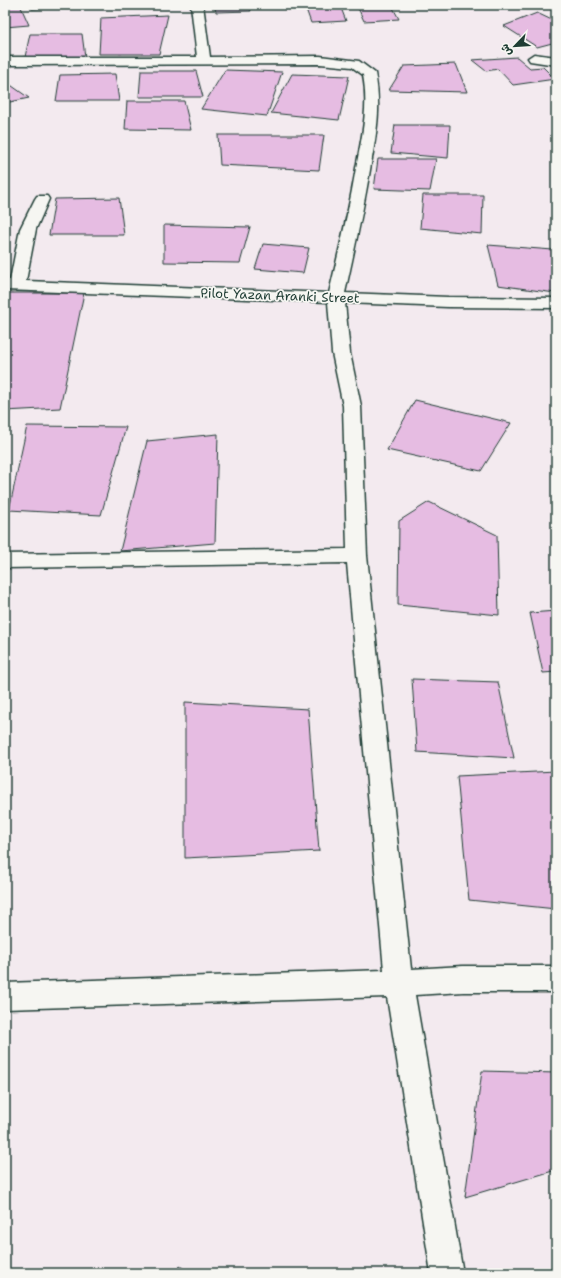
<svg xmlns="http://www.w3.org/2000/svg" width="561" height="1278" font-family="'Shantell Sans','Playpen Sans Arabic',sans-serif">
  <rect width="100%" height="100%" fill="#f3eaef"/>
  <filter id="ink" filterUnits="userSpaceOnUse"><feTurbulence type="fractalNoise" baseFrequency=".025" numOctaves="2"/><feDisplacementMap in="SourceGraphic" scale="8" xChannelSelector="R" yChannelSelector="G"/><feConvolveMatrix kernelMatrix="1 2 1 2 8 2 1 2 1" color-interpolation-filters="sRGB"/></filter>
  <g filter="url(#ink)">
    <path fill="#e6bce2" stroke="#1f3d34" d="M 5,5 L 20,5 L 29,25 L 5,27 Z
      M 31,5 L 88,5 L 88,6 L 32,9 Z
      M 214,5 L 249,5 L 251,11 L 216,12 Z
      M 392,6 L 399,19 L 364,21 L 358,8 Z
      M 341,8 L 346,21 L 311,23 L 306,9 Z
      M 537,13 L 556,22 L 556,42 L 537,47 L 504,26 Z
      M 168,15 L 159,54 L 99,54 L 101,18 Z
      M 30,34 L 82,34 L 85,57 L 25,57 Z
      M 517,57 L 530,68 L 543,67 L 555,79 L 513,85 L 498,69 L 486,71 L 472,60 Z
      M 456,64 L 467,92 L 389,90 L 404,66 Z
      M 225,70 L 282,72 L 267,116 L 201,109 Z
      M 141,71 L 196,71 L 203,97 L 139,97 Z
      M 115,74 L 119,101 L 56,101 L 60,75 Z
      M 292,74 L 349,76 L 339,120 L 271,113 Z
      M 5,81 L 29,98 L 5,103 Z
      M 127,101 L 184,101 L 191,130 L 125,129 Z
      M 395,125 L 450,125 L 448,158 L 391,153 Z
      M 218,135 L 324,135 L 319,170 L 220,165 Z
      M 378,159 L 436,159 L 430,191 L 374,189 Z
      M 423,195 L 483,195 L 482,234 L 420,228 Z
      M 119,198 L 124,235 L 49,235 L 55,199 Z
      M 164,225 L 250,227 L 240,263 L 164,262 Z
      M 263,244 L 309,248 L 303,273 L 255,269 Z
      M 488,245 L 553,250 L 555,293 L 498,285 Z
      M 5,293 L 84,293 L 60,408 L 5,411 Z
      M 415,400 L 511,423 L 481,471 L 387,450 Z
      M 27,426 L 126,427 L 101,515 L 9,510 Z
      M 218,434 L 215,543 L 120,551 L 147,441 Z
      M 429,502 L 497,535 L 499,615 L 398,605 L 399,521 Z
      M 556,611 L 556,672 L 543,673 L 530,613 Z
      M 412,679 L 498,682 L 514,758 L 417,752 Z
      M 185,702 L 308,709 L 319,851 L 185,858 Z
      M 556,771 L 556,909 L 469,900 L 457,776 Z
      M 482,1071 L 556,1073 L 556,1170 L 465,1197 Z
      M 180,1266 L 190,1273 L 176,1273 Z"/>
    <g fill="none" stroke-linecap="round" stroke-linejoin="round">
      <g stroke="#1f3d34" stroke-width="3">
        <path id="minor" d="M 191,5 L 203,5 L 210,57 L 320,56 L 359,61 L 375,73 C 382,108 376,135 370,170 C 363,211 354,252 345,293 L 448,297 L 556,298 L 556,308 L 448,307 L 345,303 L 350,353 L 361,406 L 367,556 L 411,969 L 463,966 L 556,966 L 556,992 L 463,992 L 415,995 L 463,1273 L 431,1273 L 387,997 L 5,1009 L 5,983 L 384,970 L 347,563 L 5,568 L 5,554 L 347,549 L 343,406 L 332,353 L 328,302 L 5,290 L 5,280 L 10,280 L 20,229 L 35,199 L 37,196 L 47,196 L 49,199 L 36,229 L 26,281 L 329,293 C 339,251 349,210 356,168 C 362,136 369,107 363,75 L 352,67 L 320,64 L 5,65 L 5,57 L 197,57 Z
          M 534,54 L 556,57 L 556,65 L 530,61 L 528,58 Z"/>
      </g>
      <use href="#minor" fill="#f6f6f2" fill-rule="evenodd"/>
    </g>
  </g>
  <g text-anchor="middle" stroke-width="3.5" stroke-linejoin="round" paint-order="stroke">
    <g font-size="13" fill="#1f3d34" stroke="#f6f6f2">
      <text transform="translate(280 295) rotate(2)" y="5">Pilot Yazan Aranki Street</text>
    </g>
  </g>
  <rect width="561" height="1278" fill="none" stroke="#f6f6f2" stroke-width="20"/>
  <rect x="10" y="10" width="541" height="1258" fill="none" stroke="#1f3d34" stroke-width="1.5" filter="url(#ink)"/>
  <g transform="translate(515 46) rotate(245)" stroke="#f6f6f2" stroke-width="3" paint-order="stroke">
  <path d="M0-3L7 15L0 10L-7 15Z" fill="#1f3d34"/>
  <text y="-6" font-size="11" font-weight="bold" text-anchor="middle" fill="#1f3d34">ش</text>
  </g>
</svg>
